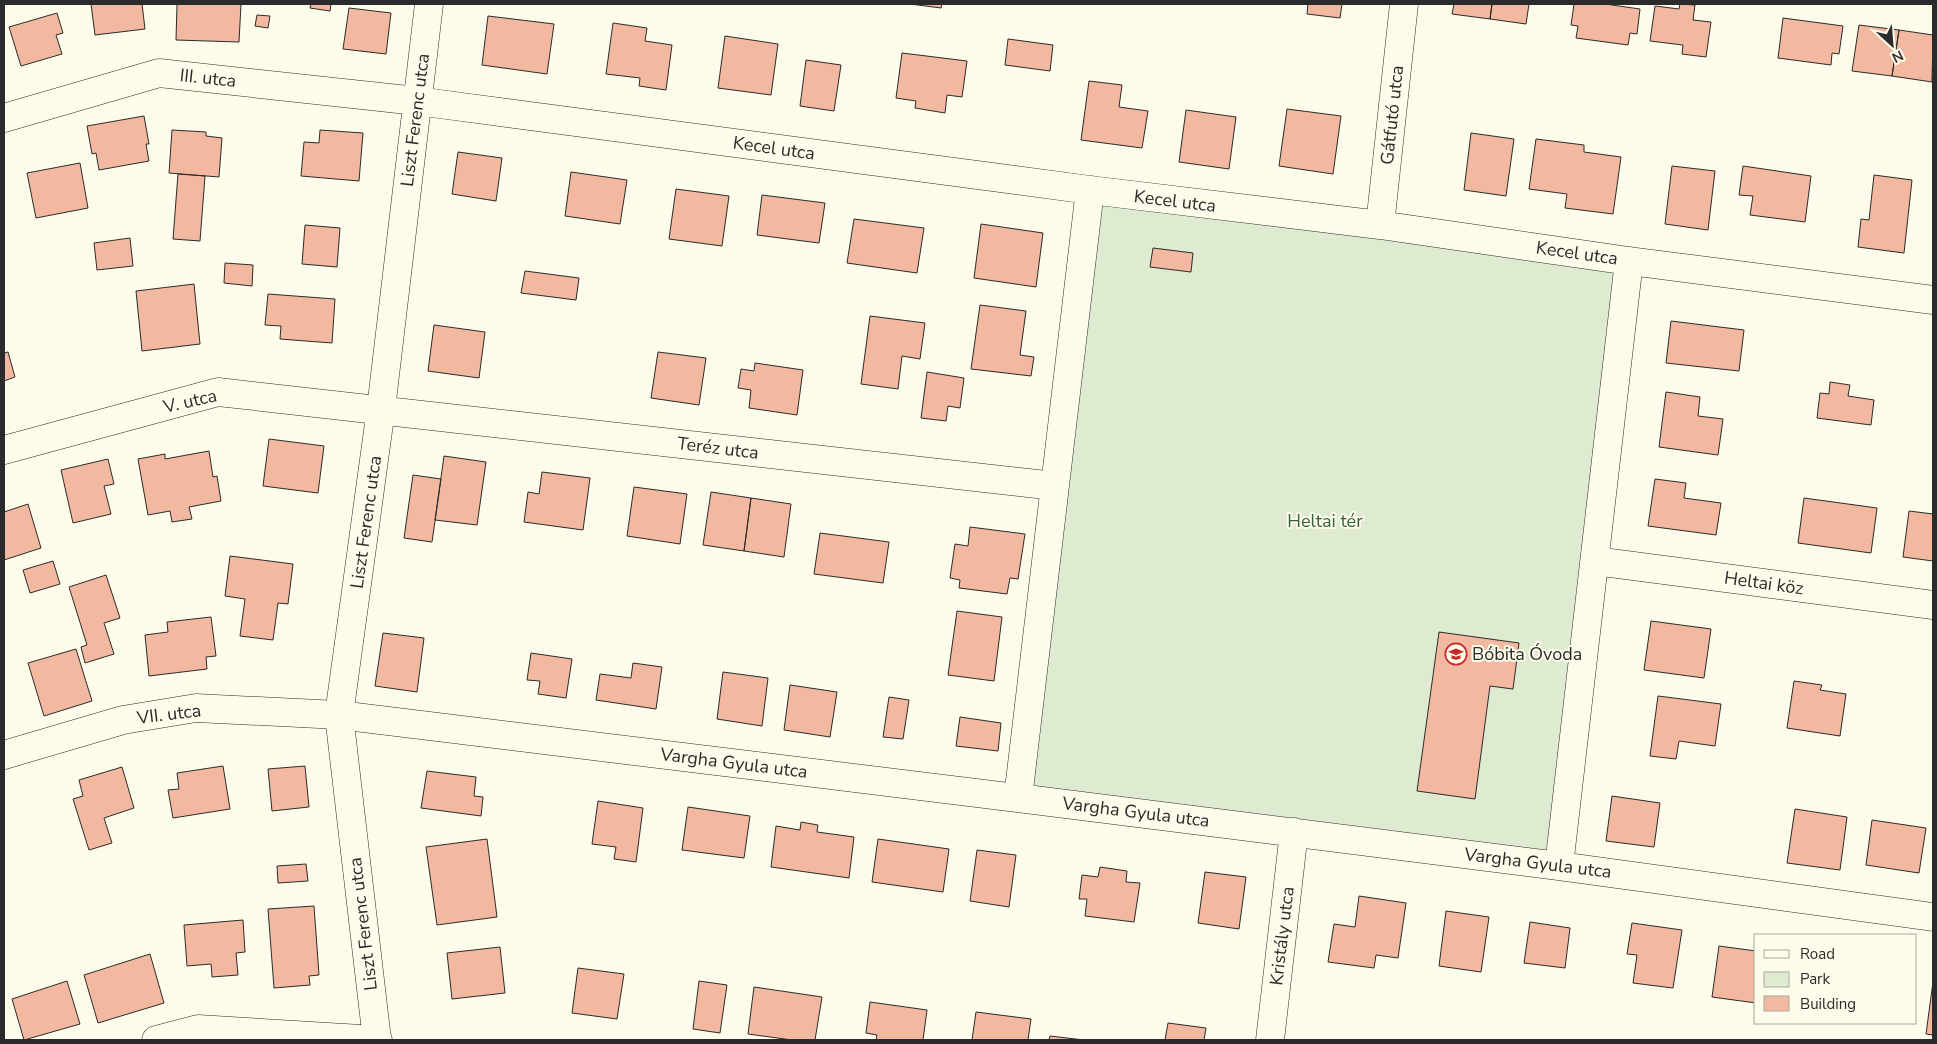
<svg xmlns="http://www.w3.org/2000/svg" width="1937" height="1044" font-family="'Nunito Sans',sans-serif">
  <rect width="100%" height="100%" fill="#fdfbea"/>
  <path fill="#deebd1" stroke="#74746e" d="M 1090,190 L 1629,261 L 1559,866 L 1018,798 Z"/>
  <path fill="#f2b8a0" stroke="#2b2b2b" d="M 91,4 L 142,4 L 145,29 L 95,35 Z
    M 177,4 L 241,4 L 239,42 L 176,40 Z
    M 311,4 L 331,4 L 330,11 L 310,8 Z
    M 910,4 L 942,4 L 941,8 Z
    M 1308,4 L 1342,4 L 1340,18 L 1307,14 Z
    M 1454,4 L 1492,4 L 1490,19 L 1452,14 Z
    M 1492,4 L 1529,4 L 1526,24 L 1490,19 Z
    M 1574,4 L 1605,4 L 1640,9 L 1637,34 L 1630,33 L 1628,45 L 1576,38 L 1578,26 L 1571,25 Z
    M 1680,4 L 1695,5 L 1693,20 L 1711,22 L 1706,57 L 1682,54 L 1683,45 L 1650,41 L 1655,6 L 1679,9 Z
    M 349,8 L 391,13 L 386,54 L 343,49 Z
    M 57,13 L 63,33 L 56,35 L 62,54 L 21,66 L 9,27 Z
    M 257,15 L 270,16 L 268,28 L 255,26 Z
    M 488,16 L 554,24 L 547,74 L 482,65 Z
    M 1783,18 L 1843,26 L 1839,54 L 1832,53 L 1831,65 L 1778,58 Z
    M 613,23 L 647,28 L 645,41 L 672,45 L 666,90 L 639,86 L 640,78 L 606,74 Z
    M 1859,25 L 1899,30 L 1892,76 L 1852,71 Z
    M 1899,30 L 1933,35 L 1932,82 L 1892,76 Z
    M 725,36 L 778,44 L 771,95 L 718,88 Z
    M 1008,39 L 1053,45 L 1050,71 L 1005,65 Z
    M 902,53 L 967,61 L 962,97 L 947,95 L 945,113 L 915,108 L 916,101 L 896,98 Z
    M 806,60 L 841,65 L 834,111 L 800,106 Z
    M 1089,81 L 1122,85 L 1119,107 L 1148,111 L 1142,148 L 1081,140 Z
    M 1287,109 L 1341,116 L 1333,174 L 1279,166 Z
    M 1186,110 L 1236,117 L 1229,169 L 1179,162 Z
    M 144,116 L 149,144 L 146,144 L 149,161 L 99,170 L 96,153 L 92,154 L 87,126 Z
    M 172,130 L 206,132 L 206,136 L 222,138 L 219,177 L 169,173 Z
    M 320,130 L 363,133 L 359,181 L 301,176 L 304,142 L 319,143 Z
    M 1471,133 L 1514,139 L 1506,196 L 1464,190 Z
    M 1536,139 L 1584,145 L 1584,152 L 1621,157 L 1613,214 L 1565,208 L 1567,194 L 1529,189 Z
    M 458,152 L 502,158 L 496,201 L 452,194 Z
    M 80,163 L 88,208 L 36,218 L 27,173 Z
    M 1672,166 L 1715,171 L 1708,230 L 1665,224 Z
    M 1743,166 L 1811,176 L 1805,222 L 1750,215 L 1753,196 L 1739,195 Z
    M 571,172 L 627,180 L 620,224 L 565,216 Z
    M 178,174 L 205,176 L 200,241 L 173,239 Z
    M 1874,175 L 1912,180 L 1904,253 L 1858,247 L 1861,219 L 1869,220 Z
    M 676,189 L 729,196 L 722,246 L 669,239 Z
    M 762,195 L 825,203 L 819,243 L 757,235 Z
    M 854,219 L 924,228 L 917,273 L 847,263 Z
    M 981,224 L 1043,233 L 1036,287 L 974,278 Z
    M 305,225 L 340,228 L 337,267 L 302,264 Z
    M 130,238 L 133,266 L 97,270 L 94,243 Z
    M 1153,248 L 1193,253 L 1191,272 L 1150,267 Z
    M 225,263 L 253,265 L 252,286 L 224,283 Z
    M 525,271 L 579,278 L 576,300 L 521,293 Z
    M 194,284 L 200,344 L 142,351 L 136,291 Z
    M 268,294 L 335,299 L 332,343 L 280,339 L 281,326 L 265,325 Z
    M 980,305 L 1026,311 L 1020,355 L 1034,357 L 1031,376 L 971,369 Z
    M 870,316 L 925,323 L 920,359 L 902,356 L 898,389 L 861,384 Z
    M 1671,321 L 1744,330 L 1739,371 L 1666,363 Z
    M 434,325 L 485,332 L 479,378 L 428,371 Z
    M 8,352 L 15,377 L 4,381 L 4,353 Z
    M 658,352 L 706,358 L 699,405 L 651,398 Z
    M 755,363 L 803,370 L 797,415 L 749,408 L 751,390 L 738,388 L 741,369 L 754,371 Z
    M 927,372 L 964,378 L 960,408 L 948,406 L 946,421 L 921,418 Z
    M 1830,382 L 1850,385 L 1848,396 L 1874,400 L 1871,425 L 1817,418 L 1820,393 L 1829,394 Z
    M 1666,392 L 1700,397 L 1698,416 L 1723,419 L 1718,455 L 1659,447 Z
    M 269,439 L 324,446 L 318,493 L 263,486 Z
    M 209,451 L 213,477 L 217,476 L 221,501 L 189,507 L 192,519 L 172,522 L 170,511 L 148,515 L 138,459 L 165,454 L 165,459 Z
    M 444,456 L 486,462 L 477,525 L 435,520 Z
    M 108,459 L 114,484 L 104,486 L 111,514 L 73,523 L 61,470 Z
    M 542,472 L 590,478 L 583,530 L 524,522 L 528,492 L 539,494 Z
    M 413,475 L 441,479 L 432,542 L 404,538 Z
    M 1655,479 L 1686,483 L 1684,498 L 1721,503 L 1716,535 L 1648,526 Z
    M 634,487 L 687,494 L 680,544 L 627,536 Z
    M 711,492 L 751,498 L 744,551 L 703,545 Z
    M 751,498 L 791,504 L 784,557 L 744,551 Z
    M 1804,498 L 1877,508 L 1871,553 L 1798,543 Z
    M 28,504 L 41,548 L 4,560 L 4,512 Z
    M 1909,511 L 1933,514 L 1933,561 L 1903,557 Z
    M 970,527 L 1025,534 L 1018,579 L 1010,578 L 1007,594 L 959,588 L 960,580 L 950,578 L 955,544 L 968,546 Z
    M 820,533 L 889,542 L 883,583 L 814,574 Z
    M 230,556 L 293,564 L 288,604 L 278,603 L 273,640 L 240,636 L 245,599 L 225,596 Z
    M 53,561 L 60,584 L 30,593 L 23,570 Z
    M 106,575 L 120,618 L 104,623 L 114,654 L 85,663 L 81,647 L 87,645 L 69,587 Z
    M 957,611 L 1002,617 L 994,681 L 948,675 Z
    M 211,617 L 216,656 L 206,657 L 207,669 L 149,676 L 145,635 L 168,632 L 167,622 Z
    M 1651,621 L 1711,629 L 1704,678 L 1644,670 Z
    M 1439,632 L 1519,643 L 1513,689 L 1490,686 L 1475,799 L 1417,791 Z
    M 383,633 L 424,638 L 417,692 L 375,686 Z
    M 76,649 L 92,701 L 44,716 L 28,663 Z
    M 531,653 L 572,659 L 566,698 L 538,694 L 540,681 L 527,680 Z
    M 633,663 L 662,667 L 656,709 L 596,700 L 600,674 L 631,678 Z
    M 723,672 L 768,678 L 762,726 L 717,719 Z
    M 1794,681 L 1822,685 L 1820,690 L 1846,694 L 1840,736 L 1787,728 Z
    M 790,685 L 837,692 L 830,737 L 784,730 Z
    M 1658,696 L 1721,704 L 1715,746 L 1679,741 L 1676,759 L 1650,756 Z
    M 889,697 L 909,700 L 903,739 L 883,737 Z
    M 960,717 L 1001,723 L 998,751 L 956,746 Z
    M 223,766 L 230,809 L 173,818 L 168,790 L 179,789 L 177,773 Z
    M 305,766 L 309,807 L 272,811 L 268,769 Z
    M 122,767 L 134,808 L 104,818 L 112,843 L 89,850 L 73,799 L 83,796 L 79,780 Z
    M 427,771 L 476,777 L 474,796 L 483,797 L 481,816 L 421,808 Z
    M 1612,796 L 1660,803 L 1654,847 L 1606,841 Z
    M 598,801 L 643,808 L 636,862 L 614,859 L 616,847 L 592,844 Z
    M 688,807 L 750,816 L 744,858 L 682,850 Z
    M 1795,809 L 1847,817 L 1840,870 L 1787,863 Z
    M 1872,820 L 1926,828 L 1919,873 L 1866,865 Z
    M 801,822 L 818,825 L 817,832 L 854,837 L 849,878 L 771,867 L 776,826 L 800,830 Z
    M 487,839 L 497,917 L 437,925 L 426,847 Z
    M 878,839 L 949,849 L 943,892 L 872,882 Z
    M 977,850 L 1016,855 L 1009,907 L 970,901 Z
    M 306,864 L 308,881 L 278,883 L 277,866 Z
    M 1100,867 L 1127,871 L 1126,882 L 1140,883 L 1134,922 L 1085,916 L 1087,899 L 1079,899 L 1082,875 L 1098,877 Z
    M 1205,872 L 1246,877 L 1239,929 L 1198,923 Z
    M 1359,896 L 1406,903 L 1398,958 L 1376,955 L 1374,968 L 1328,962 L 1334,924 L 1355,927 Z
    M 314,906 L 319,975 L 309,976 L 310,985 L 274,988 L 268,909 Z
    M 1446,911 L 1489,917 L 1481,972 L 1439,966 Z
    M 243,920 L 245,952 L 236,953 L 238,975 L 212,977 L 211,964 L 187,966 L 184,925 Z
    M 1530,922 L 1570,928 L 1565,968 L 1524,963 Z
    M 1632,923 L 1682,930 L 1673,988 L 1633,983 L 1637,955 L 1627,954 Z
    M 1719,946 L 1756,951 L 1756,1003 L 1712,997 Z
    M 500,947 L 505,993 L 452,999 L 447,953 Z
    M 150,954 L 164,1003 L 98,1023 L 84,975 Z
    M 578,968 L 624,974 L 617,1019 L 572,1013 Z
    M 67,981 L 80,1024 L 24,1040 L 12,999 Z
    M 699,981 L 727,985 L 720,1033 L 693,1029 Z
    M 1933,982 L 1933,1035 L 1926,1034 Z
    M 754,987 L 822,997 L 815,1040 L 792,1040 L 748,1034 Z
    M 870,1002 L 927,1010 L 923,1040 L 876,1040 L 877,1035 L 866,1033 Z
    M 976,1012 L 1031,1019 L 1028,1040 L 972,1040 Z
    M 1168,1023 L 1206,1028 L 1204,1040 L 1165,1040 Z
    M 1050,1036 L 1084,1040 L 1049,1040 Z"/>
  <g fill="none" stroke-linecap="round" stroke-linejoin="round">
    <g stroke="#2b2b2b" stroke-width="29">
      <path id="minor" d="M 4,118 L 159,73 L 417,101 L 1090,190 L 1380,225 L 1629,261 L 1933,300
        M 1380,225 L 1404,4
        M 4,450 L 218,392 L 1055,486
        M 1595,561 L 1933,605
        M 4,755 L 123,720 L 196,708 L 339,715 L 1018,798 L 1559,866 L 1933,917
        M 1018,798 L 1090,190
        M 1559,866 L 1629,261
        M 156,1040 L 198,1029 L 378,1040
        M 377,1040 L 339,715 L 381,409 L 429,4
        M 1270,1040 L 1294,832"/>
    </g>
    <use href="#minor" stroke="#fdfbea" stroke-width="28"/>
  </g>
  <defs>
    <g id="school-ring" transform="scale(1.125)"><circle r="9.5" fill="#fdfbea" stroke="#c62828" stroke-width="1.5"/><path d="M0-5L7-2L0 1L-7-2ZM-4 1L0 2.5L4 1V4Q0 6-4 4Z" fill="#c62828"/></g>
  </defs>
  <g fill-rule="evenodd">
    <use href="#school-ring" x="1456" y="654"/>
  </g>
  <g text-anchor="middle" stroke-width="4" stroke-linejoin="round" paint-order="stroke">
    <g font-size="18" fill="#2b2b2b" stroke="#fdfbea">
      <text transform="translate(208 78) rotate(6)" y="6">III. utca</text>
      <text transform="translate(1392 115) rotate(-84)" y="6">Gátfutó utca</text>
      <text transform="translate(415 120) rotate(-83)" y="6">Liszt Ferenc utca</text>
      <text transform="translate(774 148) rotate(8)" y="6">Kecel utca</text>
      <text transform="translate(1175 201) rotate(7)" y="6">Kecel utca</text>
      <text transform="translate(1577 253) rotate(8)" y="6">Kecel utca</text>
      <text transform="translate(190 401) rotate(-13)" y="6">V. utca</text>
      <text transform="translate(718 448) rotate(7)" y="6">Teréz utca</text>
      <text transform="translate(366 522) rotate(-82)" y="6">Liszt Ferenc utca</text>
      <text transform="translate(1764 583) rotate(8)" y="6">Heltai köz</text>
      <text transform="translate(169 714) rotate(-7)" y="6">VII. utca</text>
      <text transform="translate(734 763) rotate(7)" y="6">Vargha Gyula utca</text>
      <text transform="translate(1136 812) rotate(7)" y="6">Vargha Gyula utca</text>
      <text transform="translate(1538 863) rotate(7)" y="6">Vargha Gyula utca</text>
      <text transform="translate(363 924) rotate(-97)" y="6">Liszt Ferenc utca</text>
      <text transform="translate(1282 936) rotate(-83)" y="6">Kristály utca</text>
    </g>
    <g font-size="18" fill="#34623c" stroke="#fdfbea">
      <text x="1325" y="527">Heltai tér</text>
    </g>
    <g font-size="18" fill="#2b2b2b" stroke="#fdfbea" text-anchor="start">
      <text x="1472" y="660">Bóbita Óvoda</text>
    </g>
  </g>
  <rect width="1937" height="1044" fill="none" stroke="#2b2b2b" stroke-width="10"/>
  <rect x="1754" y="934" width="162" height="90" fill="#fdfbea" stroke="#a9a89e"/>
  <rect x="1764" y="950" width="25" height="8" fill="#fdfbea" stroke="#a9a89e"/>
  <text x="1800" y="959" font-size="15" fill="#2b2b2b">Road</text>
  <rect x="1764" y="972" width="25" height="15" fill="#deebd1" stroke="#a9a89e"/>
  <text x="1800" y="984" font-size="15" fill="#2b2b2b">Park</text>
  <rect x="1764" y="996" width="25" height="15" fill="#f2b8a0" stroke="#a9a89e"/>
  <text x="1800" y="1009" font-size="15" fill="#2b2b2b">Building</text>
  <g transform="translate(1892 45) rotate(154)" stroke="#fdfbea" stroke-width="4" paint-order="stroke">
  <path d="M0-4L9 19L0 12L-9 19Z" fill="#2b2b2b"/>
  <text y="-8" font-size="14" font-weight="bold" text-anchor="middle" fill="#2b2b2b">N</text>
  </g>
</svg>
